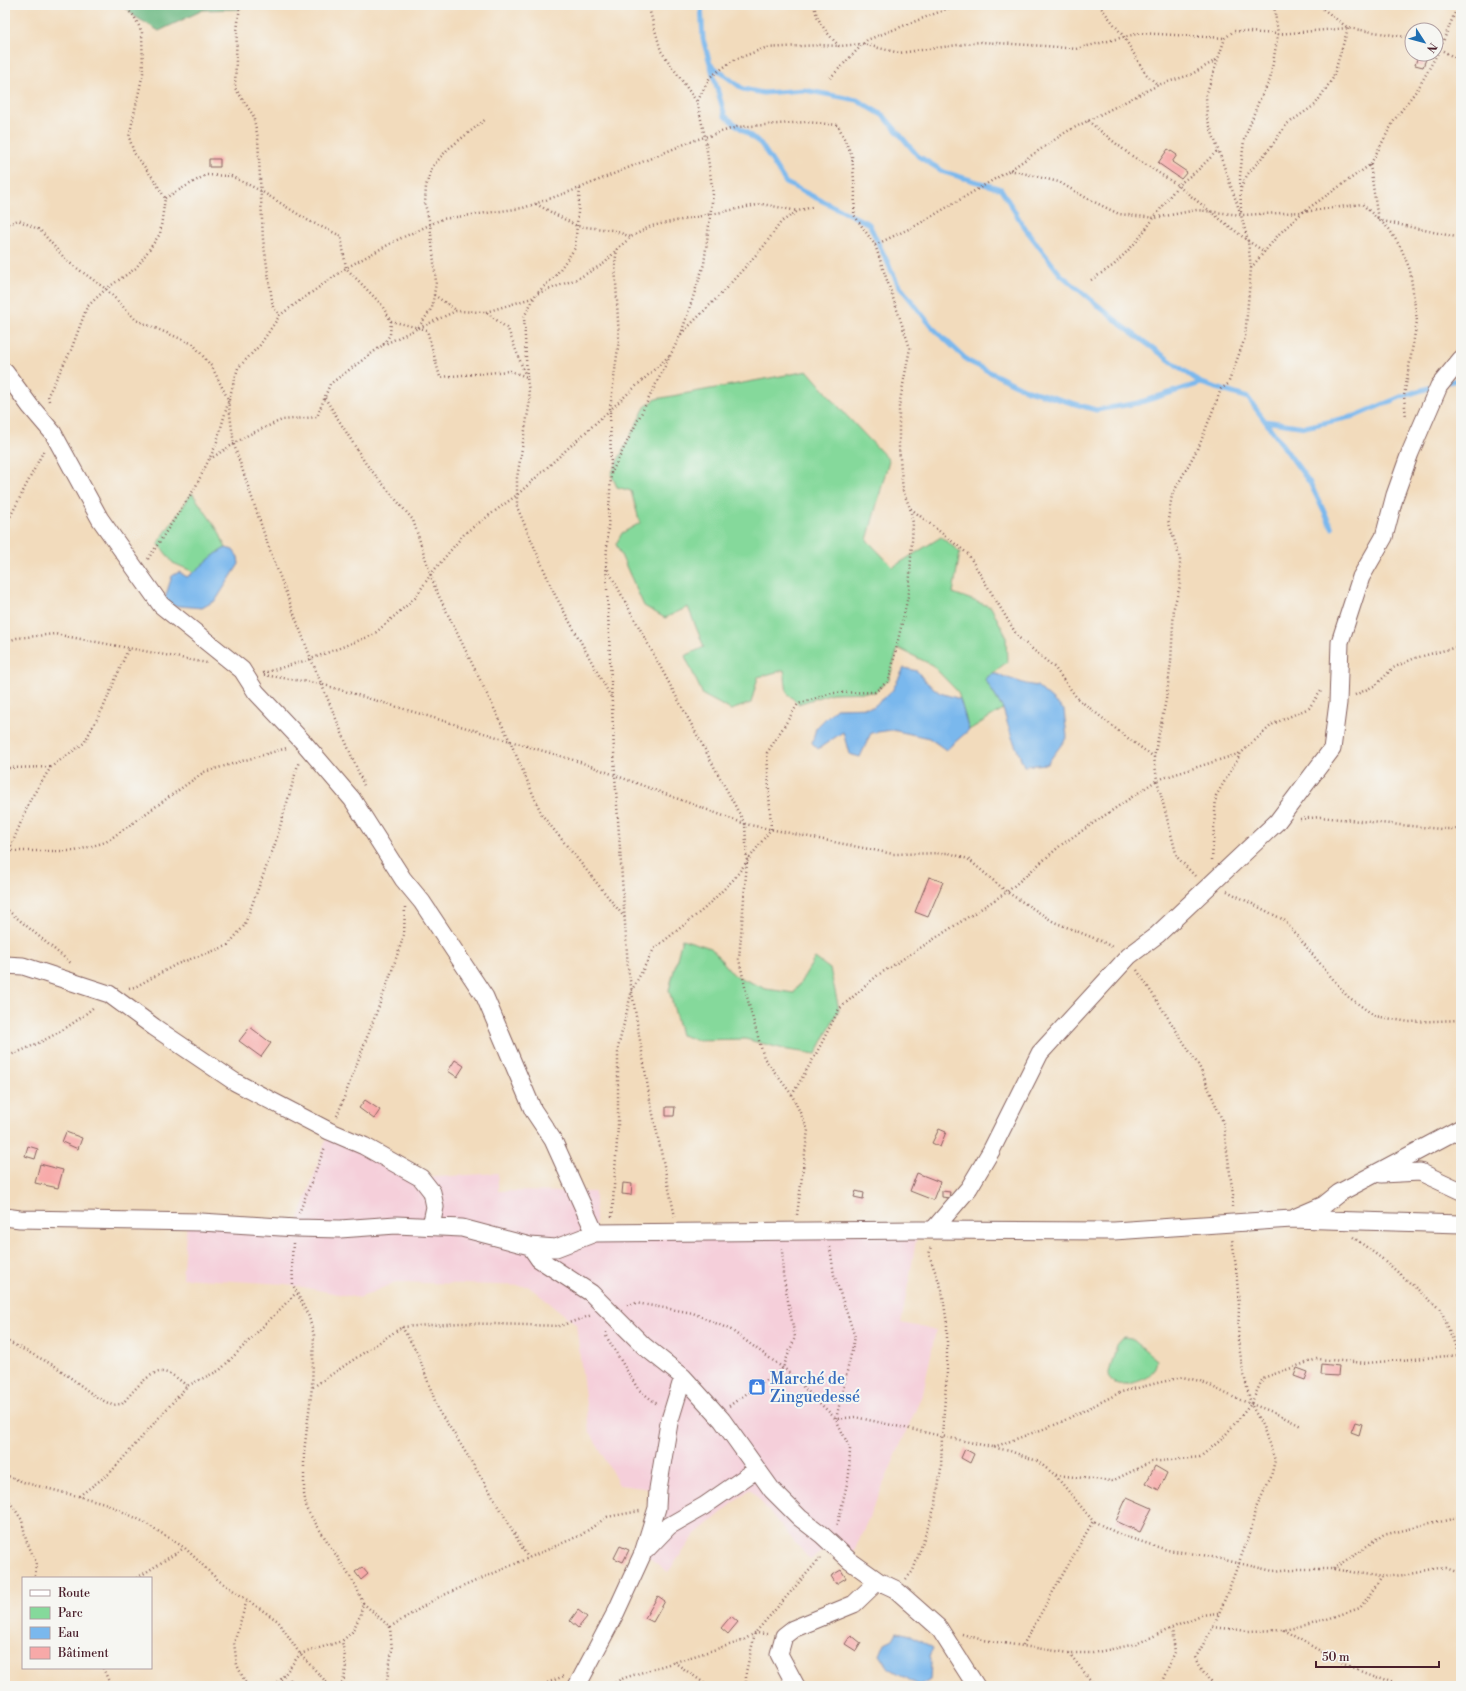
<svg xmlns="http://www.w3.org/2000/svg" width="1466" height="1691" font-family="'Libre Bodoni',serif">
  <rect width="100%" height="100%" fill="#f6f6f2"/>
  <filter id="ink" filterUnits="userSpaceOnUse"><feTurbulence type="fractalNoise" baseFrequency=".025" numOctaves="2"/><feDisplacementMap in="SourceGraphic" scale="8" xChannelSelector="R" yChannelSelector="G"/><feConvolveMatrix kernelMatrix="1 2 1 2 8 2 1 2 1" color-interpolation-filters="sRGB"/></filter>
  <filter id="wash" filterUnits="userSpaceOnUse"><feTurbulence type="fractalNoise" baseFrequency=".012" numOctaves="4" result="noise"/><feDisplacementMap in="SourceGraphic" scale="16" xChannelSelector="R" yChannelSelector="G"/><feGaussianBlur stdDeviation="0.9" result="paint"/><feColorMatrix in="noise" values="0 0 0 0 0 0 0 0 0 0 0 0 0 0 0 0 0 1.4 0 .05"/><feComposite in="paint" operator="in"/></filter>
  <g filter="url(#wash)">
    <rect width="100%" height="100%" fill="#f2dbbc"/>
    <path fill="#f5cfda" d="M 329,1131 L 421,1178 L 498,1173 L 498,1191 L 595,1192 L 595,1233 L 918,1230 L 901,1323 L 936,1330 L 923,1393 L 850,1561 L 832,1545 L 810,1560 L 750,1489 L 695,1535 L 668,1572 L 643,1553 L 658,1490 L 619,1485 L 589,1430 L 576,1324 L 528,1286 L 396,1282 L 359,1298 L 286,1284 L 182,1278 L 187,1221 L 296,1228 Z"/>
    <path fill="#85d99b" stroke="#687c63" d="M 808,371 L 845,414 L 889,460 L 867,540 L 893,567 L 941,537 L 960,552 L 953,593 L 991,607 L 1006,636 L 1007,662 L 985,679 L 1003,709 L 969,730 L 958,692 L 932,665 L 898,648 L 889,680 L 875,692 L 832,693 L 798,704 L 787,693 L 784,670 L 758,677 L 751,703 L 731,710 L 703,695 L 685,656 L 704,647 L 688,607 L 665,618 L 644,606 L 616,544 L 622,533 L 640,523 L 631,491 L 617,487 L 611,474 L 645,407 L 656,399 Z
      M 192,493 L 218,530 L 226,548 C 213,554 206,565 194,572 L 173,563 L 158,543 Z
      M 682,939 L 711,948 L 734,975 L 766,989 L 794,993 L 815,958 L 830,969 L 839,1009 L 816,1054 L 788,1050 L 745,1039 L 697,1040 L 681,1035 L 669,990 Z
      M 1124,1337 L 1131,1338 L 1157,1360 C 1154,1380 1134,1385 1115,1384 L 1108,1376 L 1117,1345 Z"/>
    <path fill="#6cb983" stroke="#5b6c57" d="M 123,5 L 240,5 L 240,9 L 203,10 L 159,31 L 134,16 Z"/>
    <path fill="#7ab8ed" stroke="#626c8c" d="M 226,548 L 233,550 L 238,557 L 239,564 L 216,600 L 202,608 L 169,605 L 164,601 L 172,576 L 179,572 L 187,577 C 201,568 211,555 226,548 Z
      M 904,668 L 917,671 L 925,681 L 940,693 L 960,699 L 969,730 L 946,750 L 929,738 L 892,730 L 871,733 L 860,757 L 849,754 L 843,732 L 818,749 L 812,743 L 816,728 L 836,708 L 873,707 L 892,691 Z
      M 993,673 L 1026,684 L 1037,686 L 1064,710 L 1067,737 L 1047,764 L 1024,766 L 1011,735 L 1003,709 L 985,679 Z
      M 897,1632 L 911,1635 L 933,1648 L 929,1657 L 931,1663 L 930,1680 L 920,1686 L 889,1668 L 880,1655 L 885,1643 L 893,1639 Z"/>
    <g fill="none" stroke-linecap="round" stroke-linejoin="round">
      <path stroke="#7ab8ed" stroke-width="5" d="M 701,5 L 703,39 L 725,116 L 761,144 L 786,183 L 869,224 L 898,284 L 932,327 L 968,361 L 1024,389 L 1096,410 L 1138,403 L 1201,383 L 1248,398 L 1265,421 L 1305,427 L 1355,416 L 1403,396 L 1435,386
        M 711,65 L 743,89 L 763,93 L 804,90 L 857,100 L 884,116 L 918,156 L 944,172 L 1001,189 L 1024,227 L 1060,274 L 1124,327 L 1201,383
        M 1449,382 L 1461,379
        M 1265,421 L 1310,483 L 1332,528"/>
    </g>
    <g id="blocks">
      <path fill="#f7a9a8" d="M 1418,56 L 1426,59 L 1423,67 L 1415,65 Z
        M 1168,149 L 1177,155 L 1172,162 L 1187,172 L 1181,179 L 1158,163 Z
        M 209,159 L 220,159 L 220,167 L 209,167 Z
        M 929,877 L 943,882 L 928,917 L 915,912 Z
        M 250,1027 L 271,1043 L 261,1057 L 239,1041 Z
        M 455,1060 L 464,1066 L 457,1077 L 448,1071 Z
        M 365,1100 L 380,1110 L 374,1119 L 359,1108 Z
        M 666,1107 L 675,1107 L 674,1116 L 666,1116 Z
        M 939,1129 L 946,1132 L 940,1147 L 932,1143 Z
        M 66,1132 L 82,1138 L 78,1149 L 62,1142 Z
        M 28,1146 L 38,1149 L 35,1159 L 25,1156 Z
        M 40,1164 L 63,1170 L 58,1188 L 35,1183 Z
        M 917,1173 L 940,1182 L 933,1200 L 910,1191 Z
        M 623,1183 L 632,1184 L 631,1195 L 622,1194 Z
        M 856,1191 L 864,1193 L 863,1199 L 854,1197 Z
        M 942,1191 L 950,1192 L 949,1198 L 942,1197 Z
        M 1322,1364 L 1339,1366 L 1338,1376 L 1321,1375 Z
        M 1297,1368 L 1308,1372 L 1305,1380 L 1294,1376 Z
        M 1355,1422 L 1362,1424 L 1359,1435 L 1351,1432 Z
        M 965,1449 L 974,1454 L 970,1463 L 961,1458 Z
        M 1155,1466 L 1167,1473 L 1159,1490 L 1146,1483 Z
        M 1127,1497 L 1152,1508 L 1140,1532 L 1116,1521 Z
        M 620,1546 L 629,1550 L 623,1562 L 614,1558 Z
        M 362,1567 L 368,1574 L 361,1580 L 355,1572 Z
        M 841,1570 L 846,1578 L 836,1584 L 831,1576 Z
        M 658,1596 L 665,1601 L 653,1622 L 645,1618 Z
        M 578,1610 L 587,1617 L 578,1628 L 570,1621 Z
        M 731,1616 L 738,1622 L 728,1634 L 721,1628 Z
        M 851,1635 L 861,1643 L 856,1651 L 845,1644 Z
        M 290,1679 L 300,1686 L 285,1686 Z"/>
    </g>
  </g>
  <g filter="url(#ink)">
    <use href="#blocks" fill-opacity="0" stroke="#85615e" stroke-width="1"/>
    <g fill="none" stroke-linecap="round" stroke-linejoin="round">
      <g stroke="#85615e" stroke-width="19">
        <path id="street" d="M 5,372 L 30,406 L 53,433 L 100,519 L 161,605 L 242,670 L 256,692 L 304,743 L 352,799 L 403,879 L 422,902 L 485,997 L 533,1110 L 553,1140 L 595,1233
          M 5,965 L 23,966 L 109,994 L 154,1027 L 235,1082 L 329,1131 L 364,1146 L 421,1178 L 432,1192 L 435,1207 L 431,1226
          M 1381,1174 L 1420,1172 L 1461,1191
          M 5,1217 L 20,1219 L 201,1222 L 296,1228 L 340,1229 L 396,1225 L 462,1228 L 530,1246 L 556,1248 L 595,1233 L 918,1230 L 1114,1231 L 1292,1219 L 1461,1224
          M 1296,1217 L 1324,1205 L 1339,1193 L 1461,1128
          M 933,1230 L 969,1188 L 991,1151 L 1040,1053 L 1129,956 L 1157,935 L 1277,822 L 1332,749 L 1338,703 L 1340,642 L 1361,577 L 1384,537 L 1395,495 L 1410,453 L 1439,386 L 1461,359
          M 530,1246 L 539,1259 L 591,1293 L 644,1346 L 683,1377 L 722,1420 L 772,1490 L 800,1518 L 822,1535 L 850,1561 L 878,1581 L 895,1589 L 939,1628 L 976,1686
          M 646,1550 L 669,1526 L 704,1506 L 756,1470
          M 577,1686 L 616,1612 L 643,1553 L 657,1508 L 658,1489 L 669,1423 L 683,1377
          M 796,1686 L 779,1654 L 784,1636 L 793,1629 L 854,1604 L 878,1581"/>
      </g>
      <path stroke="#85615e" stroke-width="2.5" stroke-dasharray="1 3" stroke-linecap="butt" d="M 240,5 L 237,31 L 235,88 L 253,115 L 258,138 L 263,239 L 273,307 L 280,315
        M 648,5 L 661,51 L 697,102
        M 814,5 C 817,22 827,33 839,46 L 863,44 L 899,53 L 980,42 L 1046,46 L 1076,49 L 1140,33 L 1225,38
        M 1099,5 L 1124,37 L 1145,73 L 1158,85
        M 1436,47 L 1461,61
        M 830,78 L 867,40 L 957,5
        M 1088,121 L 1129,154 L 1173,182 L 1248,241 L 1265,252
        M 1370,165 L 1378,220 L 1461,238
        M 1010,170 L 1059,182 L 1090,200 L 1119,214 L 1155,218 L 1197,210 L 1241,215 L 1303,212 L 1362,204 L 1389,229 L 1401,248 L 1410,270 L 1417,321 L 1404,396 L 1406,418
        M 1241,188 L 1247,175 L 1270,148 L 1287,124 L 1315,105 L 1333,78 L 1348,28 L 1318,5
        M 165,198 L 206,175 L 231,176 L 261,191 L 309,221 L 341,236 L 346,268 L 381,304 L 391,321 L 390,335 L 383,345 L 330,384 L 317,417 L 282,420 L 248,435 L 210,459
        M 536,204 L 577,226 L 612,230 L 631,237
        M 1241,212 L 1240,176 L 1244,140 L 1258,103 L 1270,80 L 1278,34 L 1274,5
        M 5,226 L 18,220 L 40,230 L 67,261 L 106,289 L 136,320 L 193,344 L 212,367 L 228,399 L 234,445 L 267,542 L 311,659 L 365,788
        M 875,245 L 917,225 L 961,199 L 1010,170 L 1066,132 L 1158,85 L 1190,75 L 1218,59
        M 1251,268 L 1279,234 L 1303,212 L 1370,165 L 1395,119 L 1419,87 L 1440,49 L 1458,5
        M 1091,280 L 1114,265 L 1137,241 L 1178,185 L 1198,170 L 1218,150
        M 538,292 L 556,275 L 575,248 L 580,188
        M 434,295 L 456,310
        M 486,312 L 532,298 L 534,296
        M 391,321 L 427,330 L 440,377 L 510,371 L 527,377 L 530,400 L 517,478 L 517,507 L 555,595 L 611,697
        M 419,328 L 456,311 L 486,312 L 508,329 L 525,374
        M 681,334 L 720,295 L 764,246 L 781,222 L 798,211 L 812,207
        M 383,345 L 418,328 L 432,308 L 436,282 L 430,224 L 425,204 L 426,186 L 432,167 L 448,149 L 486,119
        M 527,377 L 524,317 L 536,294 L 577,279 L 605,263 L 617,249
        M 325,398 L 366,464 L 413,520 L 435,588 L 510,741 L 542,815 L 625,918
        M 49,401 L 48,395 L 71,350 L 87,307 L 106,289 L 136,268 L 160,234 L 165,198 L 153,178 L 134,153 L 129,137 L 143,73 L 142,32 L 134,16 L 123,5
        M 611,473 L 610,409 L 619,340 L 615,263 L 617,249 L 631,237 L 651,226 L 762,204 L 798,211
        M 5,527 L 44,450
        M 148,559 L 195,488 L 216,445 L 238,368 L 260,345 L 280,315 L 346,268 L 395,241 L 442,219 L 523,208 L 580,188 L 692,141 L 737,127 L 806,122 L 838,125 L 852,156 L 855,193 L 854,215 L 875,245 L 910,348 L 899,406 L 899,448 L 903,491 L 910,508 L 968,554 L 1018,637 L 1055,668 L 1077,698 L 1125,736 L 1154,757
        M 606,566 L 745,824 L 747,862 L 739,959 L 749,1005 L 764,1058 L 792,1095 L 808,1130 L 797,1215
        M 5,642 L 17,638 L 55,634 L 207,663
        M 263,673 L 311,659 L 373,635 L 415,598 L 431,574 L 465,533 L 517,495 L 669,356
        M 264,675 L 321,684 L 580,762 L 745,824 L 893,854 L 949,853 L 968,859 L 1007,892 L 1054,922 L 1101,941 L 1114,948
        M 1355,695 L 1376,685 L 1393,668 L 1415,658 L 1461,646
        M 5,768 L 51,767
        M 1300,819 L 1320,817 L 1441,829 L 1461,829
        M 8,851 L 75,851 L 106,842 L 204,772 L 287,748
        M 1212,860 L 1216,796 L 1241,753 L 1273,724 L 1309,708 L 1321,691
        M 5,861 L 30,800 L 51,767 L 84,743 L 104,706 L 129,647
        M 1195,876 L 1177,857 L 1157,780 L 1154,757 L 1166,700 L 1171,662 L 1174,607 L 1180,586 L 1180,559 L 1168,520 L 1172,495 L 1200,444 L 1221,389 L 1228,384 L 1245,338 L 1251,268 L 1248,241 L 1241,215 L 1207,118 L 1206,95 L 1225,38 L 1234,31 L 1278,34 L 1348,28 L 1412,38
        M 1227,891 L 1284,920 L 1347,996 L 1375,1016 L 1409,1022 L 1461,1020
        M 5,908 L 72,964
        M 1137,970 L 1199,1066 L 1223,1122 L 1233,1195 L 1232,1207
        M 129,988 L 135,987 L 177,964 L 227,946 L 244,926 L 275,844 L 299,761
        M 5,1057 C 38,1045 69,1029 95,1006
        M 792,1095 L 816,1054 L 839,1009 L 878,975 L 1007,892 L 1061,845 L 1157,780 L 1241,753
        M 337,1116 L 388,982 L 404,935 L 405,907
        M 299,1213 L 325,1147
        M 612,1217 L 618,1126 L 618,1048 L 632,990 L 654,949 L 704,909 L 734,879 L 771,829 L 767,753 L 798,704 L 832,693 L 875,692 L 889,680 L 909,592 L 913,523 L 910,508
        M 675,1217 L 650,1100 L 628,968 L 615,775 L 606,565 L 611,474 L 681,334 L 704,264 L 713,194 L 705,137 L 697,102 L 710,77 L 734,60 L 765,48 L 820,45 L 839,46
        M 1353,1237 L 1385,1261 L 1441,1310 L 1459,1355 L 1461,1356
        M 293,1243 L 292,1258 L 293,1285 L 309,1317 L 314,1335 L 312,1387 L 304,1452 L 304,1494 L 307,1510 L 356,1586 L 363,1603 L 360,1616 L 352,1632 L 342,1641 C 345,1659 349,1669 341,1686
        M 830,1247 L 834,1275 L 855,1337 L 836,1419 L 855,1417 L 1010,1451 L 1037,1461 L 1055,1475 L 1093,1521 L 1121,1535 L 1167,1550 L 1203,1555 L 1273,1571 L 1293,1569 L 1333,1569 L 1382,1577 L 1404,1575 L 1445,1568 L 1461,1574
        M 627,1305 L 636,1303 L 693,1313 L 731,1330 L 786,1370 L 836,1419 L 850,1449 L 849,1475 L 837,1527
        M 402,1327 L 418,1354 L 439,1412 L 453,1432 L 497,1503 L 528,1558
        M 606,1332 L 606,1336 L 638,1389 L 657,1404
        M 5,1340 L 55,1366 L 96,1397 L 112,1405 L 122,1404 C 131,1394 149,1370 163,1372 C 172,1373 181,1381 187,1386
        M 313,1387 L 402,1327 L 461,1323 L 560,1326 L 592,1315
        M 729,1406 L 783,1368 L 795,1337 L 783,1275 L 782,1248
        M 994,1447 L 1057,1424 L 1121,1392 L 1182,1377 L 1200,1381 L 1235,1398 L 1273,1412 L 1301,1426
        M 5,1475 L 26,1483 L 105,1503 L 142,1521 L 185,1548 L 218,1580 L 278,1621 L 300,1654 L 330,1686
        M 1056,1475 L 1112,1481 L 1151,1462 L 1200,1457 L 1222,1439 L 1251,1404 L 1263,1378 L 1317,1359 L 1367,1363 L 1459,1355
        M 5,1495 L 22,1520 L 26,1540 L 36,1562 L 35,1576 L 37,1578
        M 79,1496 L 110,1473 L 187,1386 L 220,1370 L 296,1293
        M 1333,1569 L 1383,1535 L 1461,1517
        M 137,1578 L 184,1548
        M 906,1579 L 913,1571 L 936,1503 L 941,1468 L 942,1436 L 947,1372 L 947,1324 L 942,1290 L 929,1255 L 931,1246
        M 363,1603 L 390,1627 L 392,1650 L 386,1686
        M 390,1627 L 437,1598 L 581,1535 L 607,1517 L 640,1511
        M 1213,1627 L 1248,1631 L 1282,1630 L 1306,1626 L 1360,1608 L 1382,1577
        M 1283,1630 L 1342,1663 L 1401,1686
        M 962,1634 L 983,1640 L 1069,1653 L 1093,1653 L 1136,1644 L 1201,1615 L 1218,1613
        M 1023,1645 L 1093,1521
        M 1069,1653 L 1095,1686
        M 674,1662 L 704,1683 L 711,1686
        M 103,1668 L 111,1686
        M 247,1686 L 237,1665 L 234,1643 L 247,1600
        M 276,1686 L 300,1654 L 342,1641
        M 540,1686 L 564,1676
        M 613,1686 L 616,1682 L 624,1678 L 742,1641 L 755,1633 L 767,1634
        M 746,1686 L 746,1672 L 755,1633 L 821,1557
        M 1160,1686 L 1175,1652 L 1172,1629
        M 1212,1686 C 1207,1675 1200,1669 1196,1657 L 1213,1627 L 1223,1604 L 1251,1531 L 1255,1510 L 1271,1477 L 1275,1460 L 1263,1427 L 1251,1404 L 1243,1371 L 1238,1340 L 1239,1306 L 1236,1267 L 1232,1239"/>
      <use href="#street" stroke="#fff" stroke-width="17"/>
    </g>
  </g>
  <defs>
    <g id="shop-square" transform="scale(0.9)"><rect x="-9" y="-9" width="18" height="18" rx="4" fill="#3f7fe0" stroke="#f6f6f2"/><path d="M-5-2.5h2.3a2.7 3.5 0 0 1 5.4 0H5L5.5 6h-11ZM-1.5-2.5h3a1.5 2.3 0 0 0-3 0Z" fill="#fff"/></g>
  </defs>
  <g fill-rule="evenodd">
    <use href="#shop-square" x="757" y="1387"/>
  </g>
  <g text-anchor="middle" stroke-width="4" stroke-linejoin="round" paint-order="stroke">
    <g font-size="16" fill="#366cbe" stroke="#f6f6f2" text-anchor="start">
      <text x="770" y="1384">Marché de<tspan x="770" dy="18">Zinguedessé</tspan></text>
    </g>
  </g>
  <rect width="1466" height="1691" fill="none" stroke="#f6f6f2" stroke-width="20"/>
  <rect x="22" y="1577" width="130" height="92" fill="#f6f6f2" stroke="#b1a0a2"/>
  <rect x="30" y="1590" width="20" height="6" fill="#ffffff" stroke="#b1a0a2"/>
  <text x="58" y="1597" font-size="12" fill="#4a1f2b">Route</text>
  <rect x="30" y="1607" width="20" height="12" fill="#85d99b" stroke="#b1a0a2"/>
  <text x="58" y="1617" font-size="12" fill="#4a1f2b">Parc</text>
  <rect x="30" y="1627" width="20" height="12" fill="#7ab8ed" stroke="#b1a0a2"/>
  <text x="58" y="1637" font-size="12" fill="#4a1f2b">Eau</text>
  <rect x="30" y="1647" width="20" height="12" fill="#f7a9a8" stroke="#b1a0a2"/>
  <text x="58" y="1657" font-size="12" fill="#4a1f2b">Bâtiment</text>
  <g transform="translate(1424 42) rotate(126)"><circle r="19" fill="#f6f6f2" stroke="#b1a0a2"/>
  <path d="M0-3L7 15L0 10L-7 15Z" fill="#1f6fb2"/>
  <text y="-6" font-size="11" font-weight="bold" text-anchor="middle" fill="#4a1f2b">N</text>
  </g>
  <path d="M1316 1661v6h123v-6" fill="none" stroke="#4a1f2b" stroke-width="2"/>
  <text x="1322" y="1661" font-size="12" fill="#4a1f2b" stroke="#f6f6f2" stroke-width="3" paint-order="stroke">50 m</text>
</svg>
